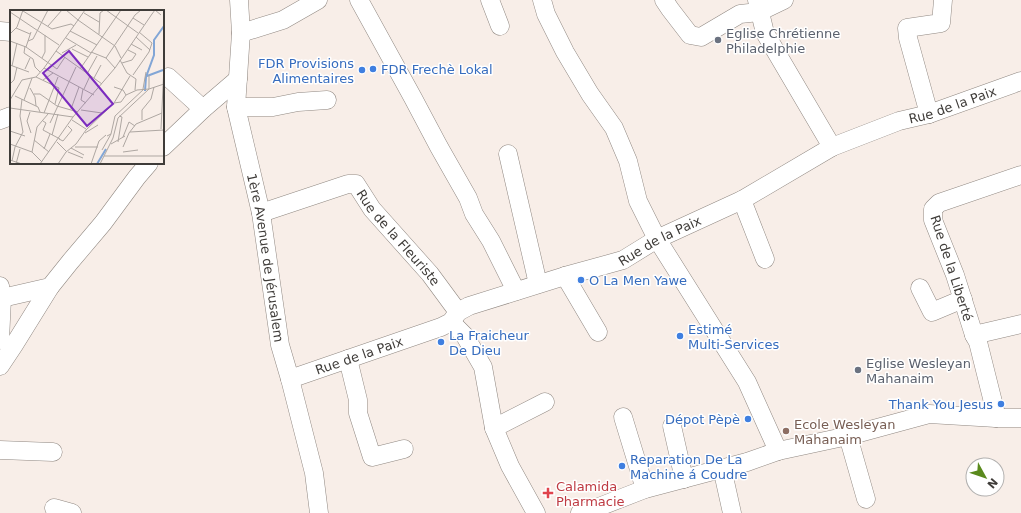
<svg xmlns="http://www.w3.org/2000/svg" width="1021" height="513" font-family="'DejaVu Sans',sans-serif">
  <rect width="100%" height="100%" fill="#f8eee8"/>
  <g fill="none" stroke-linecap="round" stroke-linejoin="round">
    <g stroke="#908882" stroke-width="19">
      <g id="minor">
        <path id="s1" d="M 239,0 L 241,33 L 236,107 L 261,213 L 280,345 L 290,379 L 314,473 L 319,513"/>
        <path d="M 359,0 L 413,98 L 439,147 L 468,198 L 474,214 L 491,241 L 516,291"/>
        <path d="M 490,0 L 500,26"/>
        <path d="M 542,0 L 546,14 L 565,52 L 590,94 L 614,128 L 628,161 L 638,201 L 657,239 L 747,382 L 778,451"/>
        <path d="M 664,0 L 670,9 L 690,35 L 701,37 L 740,14 L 759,12 L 784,0"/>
        <path d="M 757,0 L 765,33 L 832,147"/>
        <path d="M 0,31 L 11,32"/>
        <path d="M 241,33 L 283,20 L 318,0"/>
        <path d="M 168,77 L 203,109"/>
        <path d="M 236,107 L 273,107 L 298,102 L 327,100"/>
        <path d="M 929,114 L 908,38 L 907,28 L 941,23 L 943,0"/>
        <path d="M 0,120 L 11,116"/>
        <path d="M 163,147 L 203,109 L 238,79"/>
        <path d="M 508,154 L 538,284"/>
        <path d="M 742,200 L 765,259"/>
        <path id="s2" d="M 261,213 L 348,184 L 356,184 L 372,209 L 430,274 L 458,312"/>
        <path d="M 565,276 L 598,332"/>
        <path d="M 920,288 L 932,312 L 963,299"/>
        <path d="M 2,298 L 50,287 L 70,262 L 103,223 L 137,177 L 149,163"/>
        <path d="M 451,322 L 465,336 L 472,348 L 483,367 L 494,428 L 510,466 L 536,513"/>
        <path d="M 974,335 L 1021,324"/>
        <path d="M 0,340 L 2,298 L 0,286"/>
        <path d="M 348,359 L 358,400 L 358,413 L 372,457 L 404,449"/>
        <path d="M 0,366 L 14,345 L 50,287"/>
        <path id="s3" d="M 290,379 L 441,327 L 451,322 L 458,312 L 469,306 L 565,276 L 623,260 L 657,239 L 742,200 L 832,147 L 899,121 L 929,114 L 1021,81"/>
        <path d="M 623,417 L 645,489"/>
        <path d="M 996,418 L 995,410 L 978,342 L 974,335 L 955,275 L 933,220 L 933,209 L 939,203 L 1021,175"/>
        <path d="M 672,426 L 684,479"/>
        <path d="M 494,428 L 545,402"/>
        <path d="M 848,436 L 866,499"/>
        <path d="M 0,450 L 53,452"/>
        <path d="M 722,468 L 732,513"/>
        <path d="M 54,508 L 72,513"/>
        <path d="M 580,513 L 591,510 L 645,489 L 747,462 L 778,451 L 848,436 L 929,414 L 996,418 L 1021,418"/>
      </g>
    </g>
    <use href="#minor" stroke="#fff" stroke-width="18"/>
  </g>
  <g fill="#6b7280" stroke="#fff" stroke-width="1.5">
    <circle cx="718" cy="40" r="4"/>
    <circle cx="858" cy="370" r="4"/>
  </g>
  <g fill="#3f7fe0" stroke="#fff" stroke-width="1.5">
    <circle cx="373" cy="69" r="4"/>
    <circle cx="362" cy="70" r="4"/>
    <circle cx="581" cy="280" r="4"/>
    <circle cx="680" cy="336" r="4"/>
    <circle cx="441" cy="342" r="4"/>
    <circle cx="1001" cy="404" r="4"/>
    <circle cx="748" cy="419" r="4"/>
    <circle cx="622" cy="466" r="4"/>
  </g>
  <circle fill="#8d6e63" stroke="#fff" stroke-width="1.5" cx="786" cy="431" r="4"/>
  <path fill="#e0444e" stroke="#fff" stroke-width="1.5" d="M546 487h4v4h4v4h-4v4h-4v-4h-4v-4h4z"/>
  <g text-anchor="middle" stroke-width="3" stroke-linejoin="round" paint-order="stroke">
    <g font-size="13" fill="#5b616d" stroke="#fff" text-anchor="start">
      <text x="726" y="38">Eglise Chrétienne<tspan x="726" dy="15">Philadelphie</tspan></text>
      <text x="866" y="368">Eglise Wesleyan<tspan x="866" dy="15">Mahanaim</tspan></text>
    </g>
    <g font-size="13" fill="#366cbe" stroke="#fff" text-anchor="start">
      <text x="354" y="68" text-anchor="end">FDR Provisions<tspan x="354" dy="15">Alimentaires</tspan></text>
      <text x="381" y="74">FDR Frechè Lokal</text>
      <text x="589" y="285">O La Men Yawe</text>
      <text x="688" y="334">Estimé<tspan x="688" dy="15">Multi-Services</tspan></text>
      <text x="449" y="340">La Fraicheur<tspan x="449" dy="15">De Dieu</tspan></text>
      <text x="993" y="409" text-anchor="end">Thank You Jesus</text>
      <text x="740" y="424" text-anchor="end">Dépot Pèpè</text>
      <text x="630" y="464">Reparation De La<tspan x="630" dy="15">Machine á Coudre</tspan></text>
    </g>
    <g font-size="13" fill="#3f3c39" stroke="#fff">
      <text dy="5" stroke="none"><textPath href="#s3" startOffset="722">Rue de la Paix</textPath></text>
      <text dy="5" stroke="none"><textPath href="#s2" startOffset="168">Rue de la Fleuriste</textPath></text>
      <text dy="5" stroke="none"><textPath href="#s3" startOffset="398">Rue de la Paix</textPath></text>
      <text dy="5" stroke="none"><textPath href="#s1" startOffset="261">1ère Avenue de Jérusalem</textPath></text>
      <text transform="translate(952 268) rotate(72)" y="5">Rue de la Liberté</text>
      <text dy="5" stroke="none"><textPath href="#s3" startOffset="73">Rue de la Paix</textPath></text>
    </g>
    <g font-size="13" fill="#785e54" stroke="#fff" text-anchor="start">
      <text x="794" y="429">Ecole Wesleyan<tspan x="794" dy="15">Mahanaim</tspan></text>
    </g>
    <g font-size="13" fill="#be3a42" stroke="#fff" text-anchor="start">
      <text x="556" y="491">Calamida<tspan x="556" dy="15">Pharmacie</tspan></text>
    </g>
  </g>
  <g transform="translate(10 10)">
    <rect width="154" height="154" fill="#f8eee8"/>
    <path fill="none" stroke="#82a6d6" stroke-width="2" d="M 137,66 L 153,60M 135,81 L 136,67 L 144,45 L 144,30 L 154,16M 87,154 L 96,139"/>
    <path fill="none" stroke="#aea7a2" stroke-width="1" d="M 56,0 L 68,10 L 75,0M 96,0 L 128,23M 13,1 L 42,19 L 61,14 L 64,16M 0,2 L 49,35M 74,3 L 89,12M 123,8 L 134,15M 38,16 L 52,0M 6,18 L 20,24M 60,21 L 87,35M 0,24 L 7,17 L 13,0M 89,24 L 90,3 L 94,0M 126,27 L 140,40M 56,28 L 81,43M 0,31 L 16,37 L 47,59 L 55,47M 18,31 L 23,29 L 38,0M 121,34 L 132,40M 15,36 L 14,43 L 23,49 L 25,57 L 30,62M 16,37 L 21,22M 62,39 L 78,47M 46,41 L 92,74M 81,42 L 96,48 L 105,58M 52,43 L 66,35M 32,48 L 35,42 L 35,25M 96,48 L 125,5 L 131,0M 110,50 L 117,63 L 126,69 L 125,80M 112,53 L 122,50 L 126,44 L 118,40M 0,55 L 19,62M 2,56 L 7,33M 34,58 L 84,85M 15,59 L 20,48M 70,59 L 111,0M 77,64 L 87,46M 123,65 L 139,42 L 142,33 L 129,22M 26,67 L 49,78 L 45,94M 84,68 L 91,55M 33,70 L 43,63M 0,74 L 4,70 L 7,57M 104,77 L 113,80 L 116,85M 20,78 L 25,87 L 26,96M 73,79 L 71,90 L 76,93M 74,79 L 80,66M 133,79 L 136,62M 24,84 L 30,84 L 47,96 L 68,102M 5,86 L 28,97 L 30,102M 0,90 L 12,70 L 26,67 L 34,58 L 68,10 L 105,36 L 111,48M 14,90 L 22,68M 104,93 L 111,92 L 116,85 L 127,80 L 139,79 L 139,65M 0,98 L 63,107M 61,99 L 69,77M 71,100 L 92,103M 20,102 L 17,111 L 21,123M 34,103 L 48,67M 62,110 L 76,119M 132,110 L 132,100 L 141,89 L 144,77M 33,111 L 36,113 L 33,120 L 50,129M 40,113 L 66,57M 151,119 L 154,56M 0,121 L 15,126M 120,122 L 154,120M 75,123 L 88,115M 42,125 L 48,104M 97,126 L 101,124 L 105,106 L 134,79M 113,127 L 119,112 L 125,116M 49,129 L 53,131 L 62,120 L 58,116M 24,130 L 39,142M 47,132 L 57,142M 108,132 L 112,107 L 109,106M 0,134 L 22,142 L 32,152M 101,134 L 115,126M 65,137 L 88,137M 113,137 L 119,123 L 126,114 L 152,103M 61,138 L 74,145M 34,139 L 40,124M 92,140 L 101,124M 22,142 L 27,117 L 38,104M 58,142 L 73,148M 113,142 L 128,140M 94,146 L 154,146M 0,150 L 12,154M 2,151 L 5,137 L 13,122 L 10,106 L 12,89M 6,154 L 10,139M 30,154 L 63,107 L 105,58 L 142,4 L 145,0 L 151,5M 48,154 L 56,142 L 66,134 L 76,120 L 104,93 L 120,66M 81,154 L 89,131 L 96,125M 90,154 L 103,128 L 108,108 L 139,79 L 154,74"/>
    <path fill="#7b2cbf" fill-opacity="0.15" stroke="#7b2cbf" stroke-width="2" d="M 59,41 L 103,94 L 77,116 L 33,63 Z"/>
    <rect width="154" height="154" fill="none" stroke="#3f3c39" stroke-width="2"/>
  </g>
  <g transform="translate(985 477) rotate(130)"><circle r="19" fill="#ffffff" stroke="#b2b1b0"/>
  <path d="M0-3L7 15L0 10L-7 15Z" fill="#5a8a1d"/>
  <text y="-6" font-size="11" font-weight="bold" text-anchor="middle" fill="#3f3c39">N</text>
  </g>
</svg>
